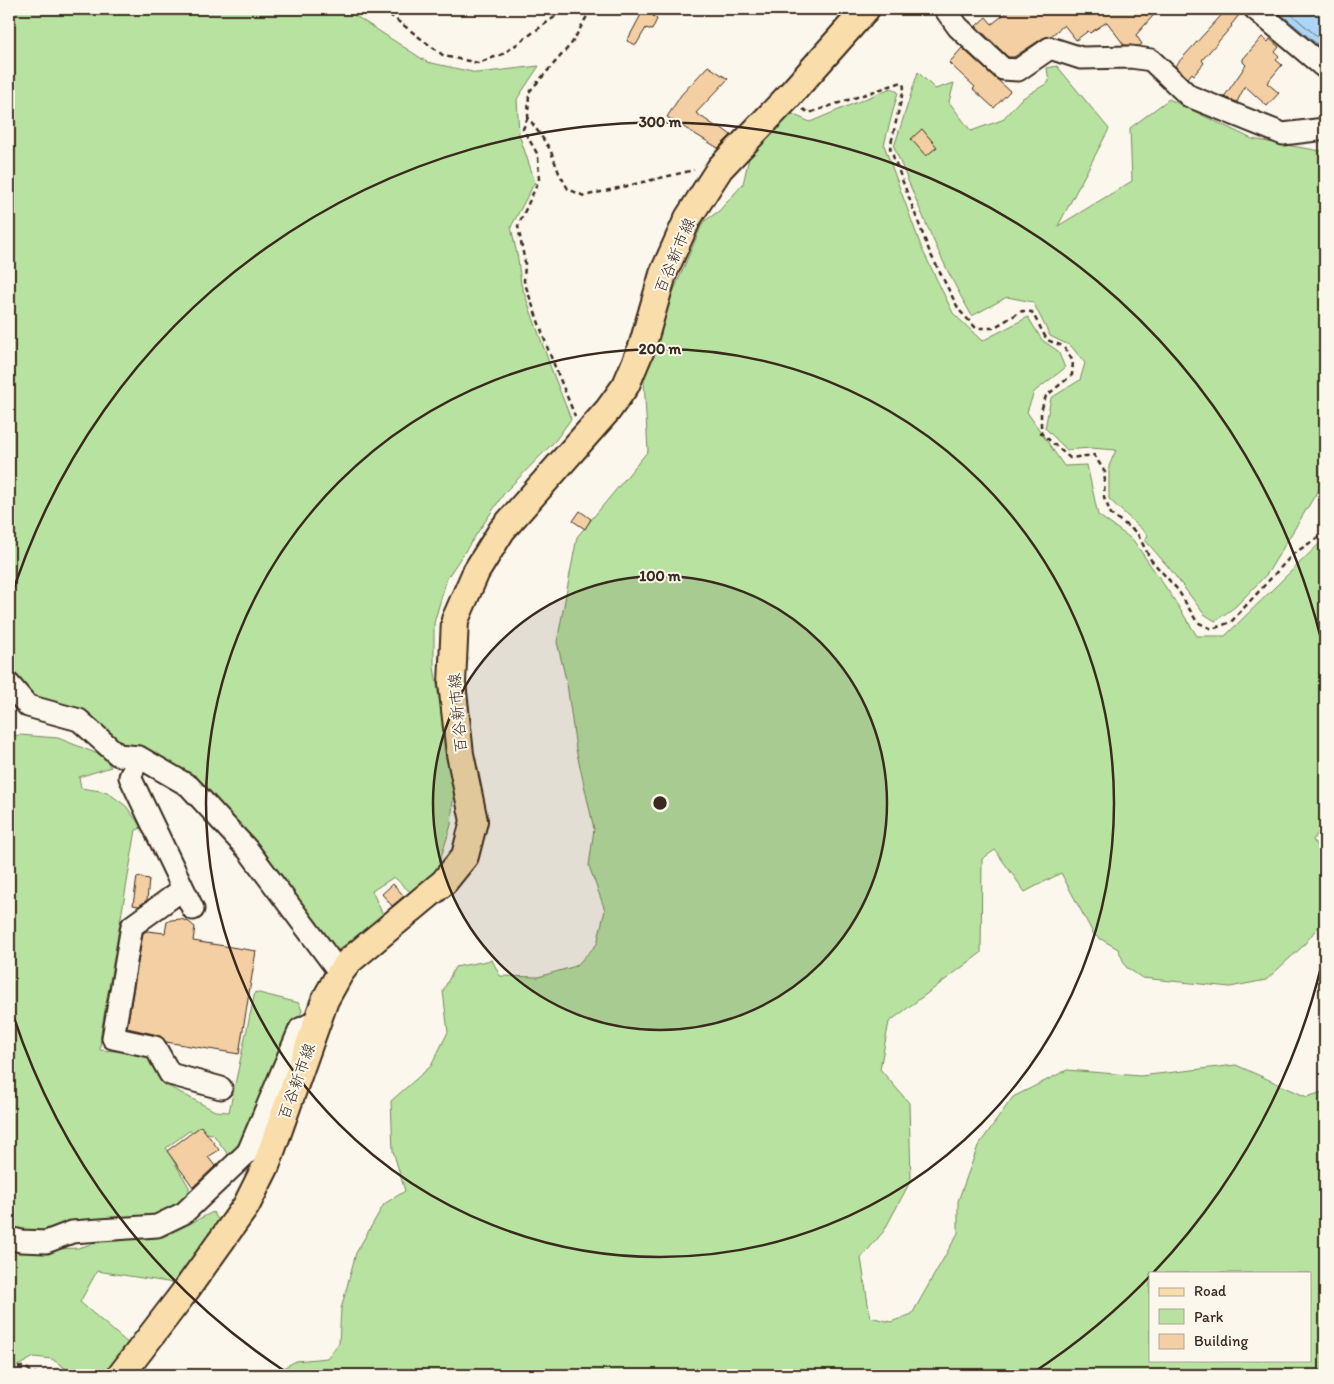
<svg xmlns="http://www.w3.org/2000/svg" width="1334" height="1384" font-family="Itim,'Klee One',sans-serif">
  <rect width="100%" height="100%" fill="#fbf7ec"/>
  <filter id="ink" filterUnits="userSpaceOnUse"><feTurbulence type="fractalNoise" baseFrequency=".02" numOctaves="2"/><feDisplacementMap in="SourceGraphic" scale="10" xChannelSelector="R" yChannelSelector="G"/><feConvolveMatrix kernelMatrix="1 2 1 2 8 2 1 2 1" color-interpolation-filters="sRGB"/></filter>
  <g filter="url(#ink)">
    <path fill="#b7e2a0" stroke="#79865f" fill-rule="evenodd" d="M 9,9 L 345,9 L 427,62 L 477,73 L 539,66 L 517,99 L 519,134 L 535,182 L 511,227 L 518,259 L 521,284 L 552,371 L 571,419 L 555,441 L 505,492 L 447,578 L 434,623 L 434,667 L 454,788 L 451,825 L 437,870 L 410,892 L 394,877 L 372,891 L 384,917 L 335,952 L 255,847 L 68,705 L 48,709 L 18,694 L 13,675 L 9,672 Z
      M 1057,66 L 1109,129 L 1058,226 L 1132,181 L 1130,128 L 1169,99 L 1252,139 L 1321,151 L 1325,148 L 1325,479 L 1267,574 L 1235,607 L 1215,621 L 1204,614 L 1170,569 L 1145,540 L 1148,535 L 1109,499 L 1109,466 L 1116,450 L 1090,448 L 1067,450 L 1045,428 L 1051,398 L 1080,380 L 1085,363 L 1071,346 L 1050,336 L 1033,302 L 1007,297 L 972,316 C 940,262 918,204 894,147 L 918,72 L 935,89 L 954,83 L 949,102 L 971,131 L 1002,120 L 1021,99 L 1049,82 L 1047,68 Z
      M 891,88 L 898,92 L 884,145 L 922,249 L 953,313 L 982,341 L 1028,317 L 1042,340 L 1058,351 L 1065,368 L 1034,392 L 1027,412 L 1064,466 L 1087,465 L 1098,515 L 1133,540 L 1171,595 L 1197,636 L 1225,636 L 1325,538 L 1325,837 L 1318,833 L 1313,840 L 1325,858 L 1325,918 L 1303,946 L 1266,980 L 1230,987 L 1142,978 L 1126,967 L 1118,949 L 1094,935 L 1061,873 L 1025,892 L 995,850 L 982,859 L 981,953 L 889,1022 L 880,1069 L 909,1103 L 911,1180 L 884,1231 L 861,1258 L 870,1317 L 891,1322 L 912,1314 L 958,1233 L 958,1201 L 978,1146 L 1013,1097 L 1067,1070 L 1140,1076 L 1236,1065 L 1307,1097 L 1325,1091 L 1325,1375 L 270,1375 L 296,1361 L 327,1358 L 339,1343 L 341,1309 L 356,1253 L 384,1204 L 405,1191 L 393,1151 L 391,1101 L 431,1066 L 448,1032 L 443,991 L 455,967 L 492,960 L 500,976 L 538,977 L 576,966 L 597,944 L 605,910 L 589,866 L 594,829 L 576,749 L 567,684 L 557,642 L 577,537 L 648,451 L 643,363 L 703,222 L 719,211 L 743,184 L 751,149 L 790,113 L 810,122 ZM 1150,1273 L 1310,1273 L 1310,1360 L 1150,1360 Z
      M 20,735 L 58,738 L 103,756 L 111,767 L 79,777 L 81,788 L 107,792 L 126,806 L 142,828 L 136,830 L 101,1033 L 100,1050 L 146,1053 L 168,1086 L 215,1111 L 229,1112 L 255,992 L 299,1003 L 302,1011 L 244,1137 L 229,1156 L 213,1134 L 189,1131 L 166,1148 L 189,1187 L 189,1203 L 145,1225 L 65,1227 L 34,1231 L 9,1227 L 9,736 Z
      M 213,1212 L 222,1225 L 174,1283 L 97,1271 L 80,1302 L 130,1345 L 106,1375 L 75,1375 L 52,1359 L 34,1357 L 12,1369 L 9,1369 L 9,1249 L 18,1251 L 78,1248 L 109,1239 L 163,1237 Z"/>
    <path fill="#acd5f7" stroke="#7f91a0" d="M 1267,9 L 1325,9 L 1325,58 Z"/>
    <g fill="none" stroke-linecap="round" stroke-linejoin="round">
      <path stroke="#686e75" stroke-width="1" d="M 1275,9 L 1325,51
        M 1285,9 L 1325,43"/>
    </g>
    <path fill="#f3cfa3" stroke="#3b2a1e" d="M 644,9 L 655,13 L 653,16 L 657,19 L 652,30 L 646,28 L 636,45 L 627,41 Z
      M 1011,9 L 1159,9 L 1136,35 L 1142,44 L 1139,46 L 1124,45 L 1107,22 L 1090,33 L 1088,31 L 1076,40 L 1064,25 L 1051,36 L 1043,38 L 1014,57 L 1008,57 L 976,26 L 986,17 L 992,24 Z
      M 1227,9 L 1243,9 L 1243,10 L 1231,25 L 1232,26 L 1202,60 L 1204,63 L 1194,75 L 1192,73 L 1188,78 L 1175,66 Z
      M 1262,37 L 1268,42 L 1270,39 L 1279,47 L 1275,52 L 1279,56 L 1276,60 L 1282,65 L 1267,83 L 1279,93 L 1267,106 L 1245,86 L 1237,102 L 1224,97 L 1246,65 L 1243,62 L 1243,59 Z
      M 962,48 L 1010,91 L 994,108 L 973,89 L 975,87 L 949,63 Z
      M 708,66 L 728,79 L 696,113 L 718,128 L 719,126 L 731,135 L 718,148 L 667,117 L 681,95 Z
      M 922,129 L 937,147 L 926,156 L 911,139 Z
      M 580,511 L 591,519 L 585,529 L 573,521 Z
      M 137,877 L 149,879 L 147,900 L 139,906 L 133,905 Z
      M 393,884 L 404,896 L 392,906 L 382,894 Z
      M 181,919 L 189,922 L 195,927 L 193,941 L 256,951 L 239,1054 L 166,1042 L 158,1035 L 127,1028 L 143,933 L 147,931 L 165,933 L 167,922 L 171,920 Z
      M 201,1126 L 219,1150 L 208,1157 L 215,1166 L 193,1187 L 167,1151 Z"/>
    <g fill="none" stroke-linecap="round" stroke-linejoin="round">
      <g stroke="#3b2a1e" stroke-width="25">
        <path id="minor" d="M 945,9 L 958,27 L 1003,69 L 1018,70 L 1050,48 L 1081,58 L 1131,57 L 1151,60 L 1189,96 L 1283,134 L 1325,129
          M 1255,9 L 1325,68
          M 9,684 L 28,706 L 79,720 L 118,755 L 139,757 L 189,786 L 248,850 L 340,973
          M 139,757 L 130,777 L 193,909
          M 183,889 L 132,926 L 113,1038 L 155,1047 L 170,1074 L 221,1088
          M 9,1238 L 21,1241 L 46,1242 L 72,1232 L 157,1226 L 184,1213 L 248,1152 L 300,1029 L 317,1021"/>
      </g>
      <g stroke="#3b2a1e" stroke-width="30">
        <path id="major" d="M 121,1375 L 186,1290 L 246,1206 L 266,1166 L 325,1000 L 340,973 L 349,961 L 444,882 L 465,856 L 474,821 L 460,754 L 452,683 L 455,620 L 476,572 L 502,530 L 608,410 L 626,385 L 642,347 L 663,274 L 688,218 L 720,168 L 788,97 L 866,9"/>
      </g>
      <path stroke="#3b2a1e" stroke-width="2.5" stroke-dasharray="5 4" stroke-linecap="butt" d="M 382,9 L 444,56 L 478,63 L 503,54 L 556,16 L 561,9
        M 591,9 L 572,43 L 529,92 L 528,117 L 550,149 L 559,173 L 568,189 L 584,196 L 694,170
        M 803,109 L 809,113 L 902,82 L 904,87 L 890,148 L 930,253 L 959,310 L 976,328 L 993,328 L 1022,311 L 1032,312 L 1047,340 L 1063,346 L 1073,361 L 1072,375 L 1046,396 L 1041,411 L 1041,433 L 1070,458 L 1094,455 L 1105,472 L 1104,497 L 1111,514 L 1137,533 L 1151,560 L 1178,590 L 1197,622 L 1212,629 L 1231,622 L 1293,554 L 1322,535 L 1325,531
        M 528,117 L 523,129 L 538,155 L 539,180 L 518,226 L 525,263 L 524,281 L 549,352 L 575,416
        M 9,1368 L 24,1367 L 38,1375"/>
      <use href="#minor" stroke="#fbf7ec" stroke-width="21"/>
      <use href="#major" stroke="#f9deab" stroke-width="26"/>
    </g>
  </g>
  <circle cx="660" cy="803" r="227" fill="#3b2a1e" fill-opacity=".12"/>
  <g fill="none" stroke="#3b2a1e" stroke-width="2.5">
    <circle cx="660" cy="803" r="227"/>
    <circle cx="660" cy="803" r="454"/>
    <path d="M1325 950A681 681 0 0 1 1031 1374M289 1374A681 681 0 0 1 9 1002M9 604A681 681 0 0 1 1325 656"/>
  </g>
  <g text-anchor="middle" stroke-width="4" stroke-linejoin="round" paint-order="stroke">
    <g font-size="16" fill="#3b2a1e" stroke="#fbf7ec">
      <text transform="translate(674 255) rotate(-67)" y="6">百谷新市線</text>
      <text transform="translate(457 713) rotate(-95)" y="6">百谷新市線</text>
      <text transform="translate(296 1081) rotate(-70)" y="6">百谷新市線</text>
    </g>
  </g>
  <circle cx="660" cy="803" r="8" fill="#3b2a1e" stroke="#fbf7ec" stroke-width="2.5"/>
  <g font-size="15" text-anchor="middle" font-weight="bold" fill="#3b2a1e" stroke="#fbf7ec" stroke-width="4" stroke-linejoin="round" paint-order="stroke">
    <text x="660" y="127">300 m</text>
    <text x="660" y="354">200 m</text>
    <text x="660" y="581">100 m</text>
  </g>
  <rect width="1334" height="1384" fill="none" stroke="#fbf7ec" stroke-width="30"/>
  <rect x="15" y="15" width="1304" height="1354" fill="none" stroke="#3b2a1e" stroke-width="2" filter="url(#ink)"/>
  <rect x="1149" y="1272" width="162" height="90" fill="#fbf7ec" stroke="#aea59a"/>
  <rect x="1159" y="1288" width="25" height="8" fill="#f9deab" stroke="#aea59a"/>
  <text x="1194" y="1296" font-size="15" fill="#3b2a1e">Road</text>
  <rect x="1159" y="1309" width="25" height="15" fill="#b7e2a0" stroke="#aea59a"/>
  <text x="1194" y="1322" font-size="15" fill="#3b2a1e">Park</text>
  <rect x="1159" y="1334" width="25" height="15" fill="#f3cfa3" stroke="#aea59a"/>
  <text x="1194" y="1346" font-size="15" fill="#3b2a1e">Building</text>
</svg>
